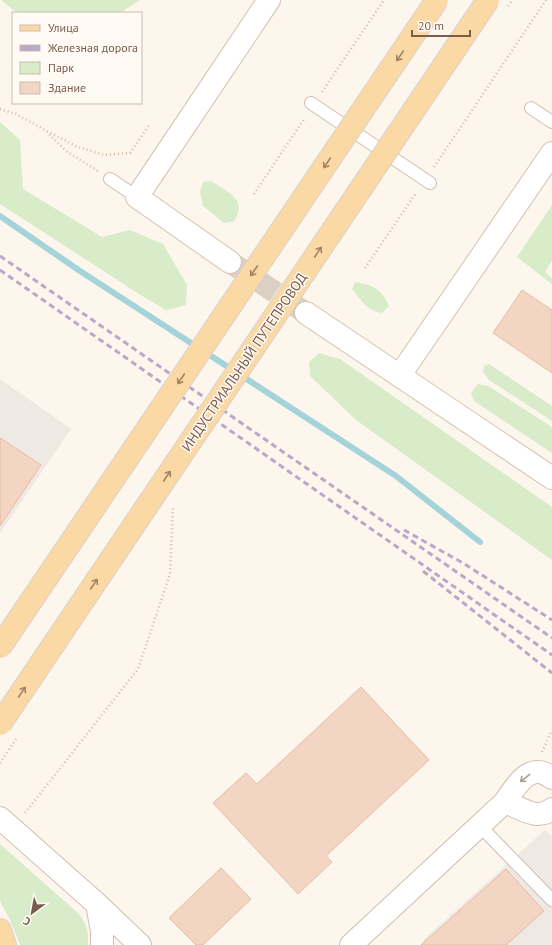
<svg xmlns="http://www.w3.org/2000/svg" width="552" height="945" font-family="'PT Sans',sans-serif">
  <rect width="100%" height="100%" fill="#fdf6ec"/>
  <path fill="#efe9e4" d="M 0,379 L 71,429 L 0,533 Z
    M 545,830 L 552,836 L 552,945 L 427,945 L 423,940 Z"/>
  <path fill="#d8ecc9" d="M 1,0 L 140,0 L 120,13 L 17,13 Z
    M 0,122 L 20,140 L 23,189 L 102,237 L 130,230 L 163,244 L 187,285 L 186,305 L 166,310 L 142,296 L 0,204 Z
    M 211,181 C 228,192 248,199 234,221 L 224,223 L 203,206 L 200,192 L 203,182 Z
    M 552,205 L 552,261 L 545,272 L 552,278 L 552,284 L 517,257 Z
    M 355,282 C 373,285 381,288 389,306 L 382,313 C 366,310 362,301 352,289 Z
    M 319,353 L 340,359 L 552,507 L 552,560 L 356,420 L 310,376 L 309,362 Z
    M 489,364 L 552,406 L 552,421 L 489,380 L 483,372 L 484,366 Z
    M 478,384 L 488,386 L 552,427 L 552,453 L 474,401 L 471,393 Z
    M 0,844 L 78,913 C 87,924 89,931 88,945 L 20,945 L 11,922 L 0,901 Z"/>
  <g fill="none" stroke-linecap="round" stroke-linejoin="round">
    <path stroke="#a5d3da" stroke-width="6" d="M 0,216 L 80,271 L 396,476 L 480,542"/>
  </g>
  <path fill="#f3d5c3" stroke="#e6bba3" d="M 522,290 L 552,310 L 552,373 L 493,333 Z
    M 0,438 L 41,465 L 0,526 Z
    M 361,687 L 429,760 L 326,856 L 332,862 L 298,894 L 213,803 L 246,773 L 257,784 Z
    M 221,868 L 251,899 L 203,945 L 196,945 L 169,918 Z
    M 506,869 L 544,911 L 506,945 L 421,945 Z"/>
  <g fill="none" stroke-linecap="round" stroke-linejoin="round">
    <path stroke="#dcd0c4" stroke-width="22" stroke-dasharray="22 11" stroke-linecap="butt" d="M 230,262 L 306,313"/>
    <g stroke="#d1beb0" stroke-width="14">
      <path id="lane" d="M 311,103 L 430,183
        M 531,108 L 552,122
        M 110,179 L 137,197
        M 479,825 L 552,900"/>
    </g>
    <g stroke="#d1beb0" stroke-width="24">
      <path id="street" d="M 505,802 C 521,808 537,821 552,809
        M 0,818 L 97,904 L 140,945
        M 97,904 L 102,931 L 102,945
        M 351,945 L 505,802 C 516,786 530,760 552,778"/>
    </g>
    <g stroke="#d6c0b0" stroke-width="24">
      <path id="secondary" d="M 230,262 L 137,197 L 269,0
        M 306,313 L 552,478
        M 400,375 L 552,153"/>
    </g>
    <g stroke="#dad1cd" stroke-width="24">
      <path id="primary" d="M 0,930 L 5,945"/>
    </g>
    <path stroke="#d9b8a5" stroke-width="2.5" stroke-dasharray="1 3" stroke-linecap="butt" d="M 322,92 L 384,0
      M 0,109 L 16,114 L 45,130 L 66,151 L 98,171
      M 47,131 L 78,147 L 104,155 L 130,153 L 150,124
      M 434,167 L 546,0
      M 254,194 L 305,118
      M 365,268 L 416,193
      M 542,752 L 552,730
      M 25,813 L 138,669 L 170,574 L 173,506"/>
    <use href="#lane" stroke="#fff" stroke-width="12"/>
    <use href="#street" stroke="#fff" stroke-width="22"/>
    <use href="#secondary" stroke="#fff" stroke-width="22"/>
    <use href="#primary" stroke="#fbd9a5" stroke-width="22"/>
    <path stroke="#b9a8c9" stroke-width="3" stroke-dasharray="6 4" stroke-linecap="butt" d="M 0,256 L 552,638
      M 0,270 L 552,655
      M 404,530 L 463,563 L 552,620
      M 423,571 L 552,673"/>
    <g stroke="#dad1cd" stroke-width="24" stroke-linecap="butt">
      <path id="primary-bridge" d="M 0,647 L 437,0
        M 0,724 L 488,0"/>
    </g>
    <path stroke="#d9b8a5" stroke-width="2.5" stroke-dasharray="1 3" stroke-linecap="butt" d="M 508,6 L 513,0
      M 0,763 L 16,739"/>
    <use href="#primary-bridge" stroke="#fbd9a5" stroke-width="22"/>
  </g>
  <defs><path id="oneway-shaft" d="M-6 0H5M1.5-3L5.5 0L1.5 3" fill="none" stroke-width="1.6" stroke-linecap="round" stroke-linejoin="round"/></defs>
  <g stroke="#a18267">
    <use href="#oneway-shaft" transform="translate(400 56) rotate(124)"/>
    <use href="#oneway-shaft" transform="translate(327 163) rotate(124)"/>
    <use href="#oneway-shaft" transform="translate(318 252) rotate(-56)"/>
    <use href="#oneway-shaft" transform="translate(254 271) rotate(124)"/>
    <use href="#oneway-shaft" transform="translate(181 379) rotate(124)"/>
    <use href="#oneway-shaft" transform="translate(167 476) rotate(-56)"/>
    <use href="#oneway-shaft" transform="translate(94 584) rotate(-56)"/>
    <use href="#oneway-shaft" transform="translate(22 692) rotate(-56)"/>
  </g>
  <use stroke="#af9d94" href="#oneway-shaft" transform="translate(525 778) rotate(142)"/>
  <g text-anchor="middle" stroke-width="3" stroke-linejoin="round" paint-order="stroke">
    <g font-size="14" fill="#7a5c4d" stroke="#fffaf3">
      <text transform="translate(244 362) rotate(-56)" y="5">ИНДУСТРИАЛЬНЫЙ ПУТЕПРОВОД</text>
    </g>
  </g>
  <rect x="12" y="12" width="130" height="92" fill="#fffaf3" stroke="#cabbb1"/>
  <rect x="20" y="25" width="20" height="6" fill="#fbd9a5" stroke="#cabbb1"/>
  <text x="48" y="32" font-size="12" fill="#7a5c4d">Улица</text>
  <rect x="20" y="45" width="20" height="6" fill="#b9a8c9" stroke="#cabbb1"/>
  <text x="48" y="52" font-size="12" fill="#7a5c4d">Железная дорога</text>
  <rect x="20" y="62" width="20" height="12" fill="#d8ecc9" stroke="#cabbb1"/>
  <text x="48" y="72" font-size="12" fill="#7a5c4d">Парк</text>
  <rect x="20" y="82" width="20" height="12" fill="#f3d5c3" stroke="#cabbb1"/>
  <text x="48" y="92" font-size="12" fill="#7a5c4d">Здание</text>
  <g transform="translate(32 913) rotate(212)" stroke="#fffaf3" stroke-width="3" paint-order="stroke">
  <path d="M0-3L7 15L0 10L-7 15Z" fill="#7a5c4d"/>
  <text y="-6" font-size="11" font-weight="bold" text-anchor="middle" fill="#7a5c4d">С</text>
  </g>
  <path d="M412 30v6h58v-6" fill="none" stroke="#7a5c4d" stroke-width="2"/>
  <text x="418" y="30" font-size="12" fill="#7a5c4d" stroke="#fffaf3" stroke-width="3" paint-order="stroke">20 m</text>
</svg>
